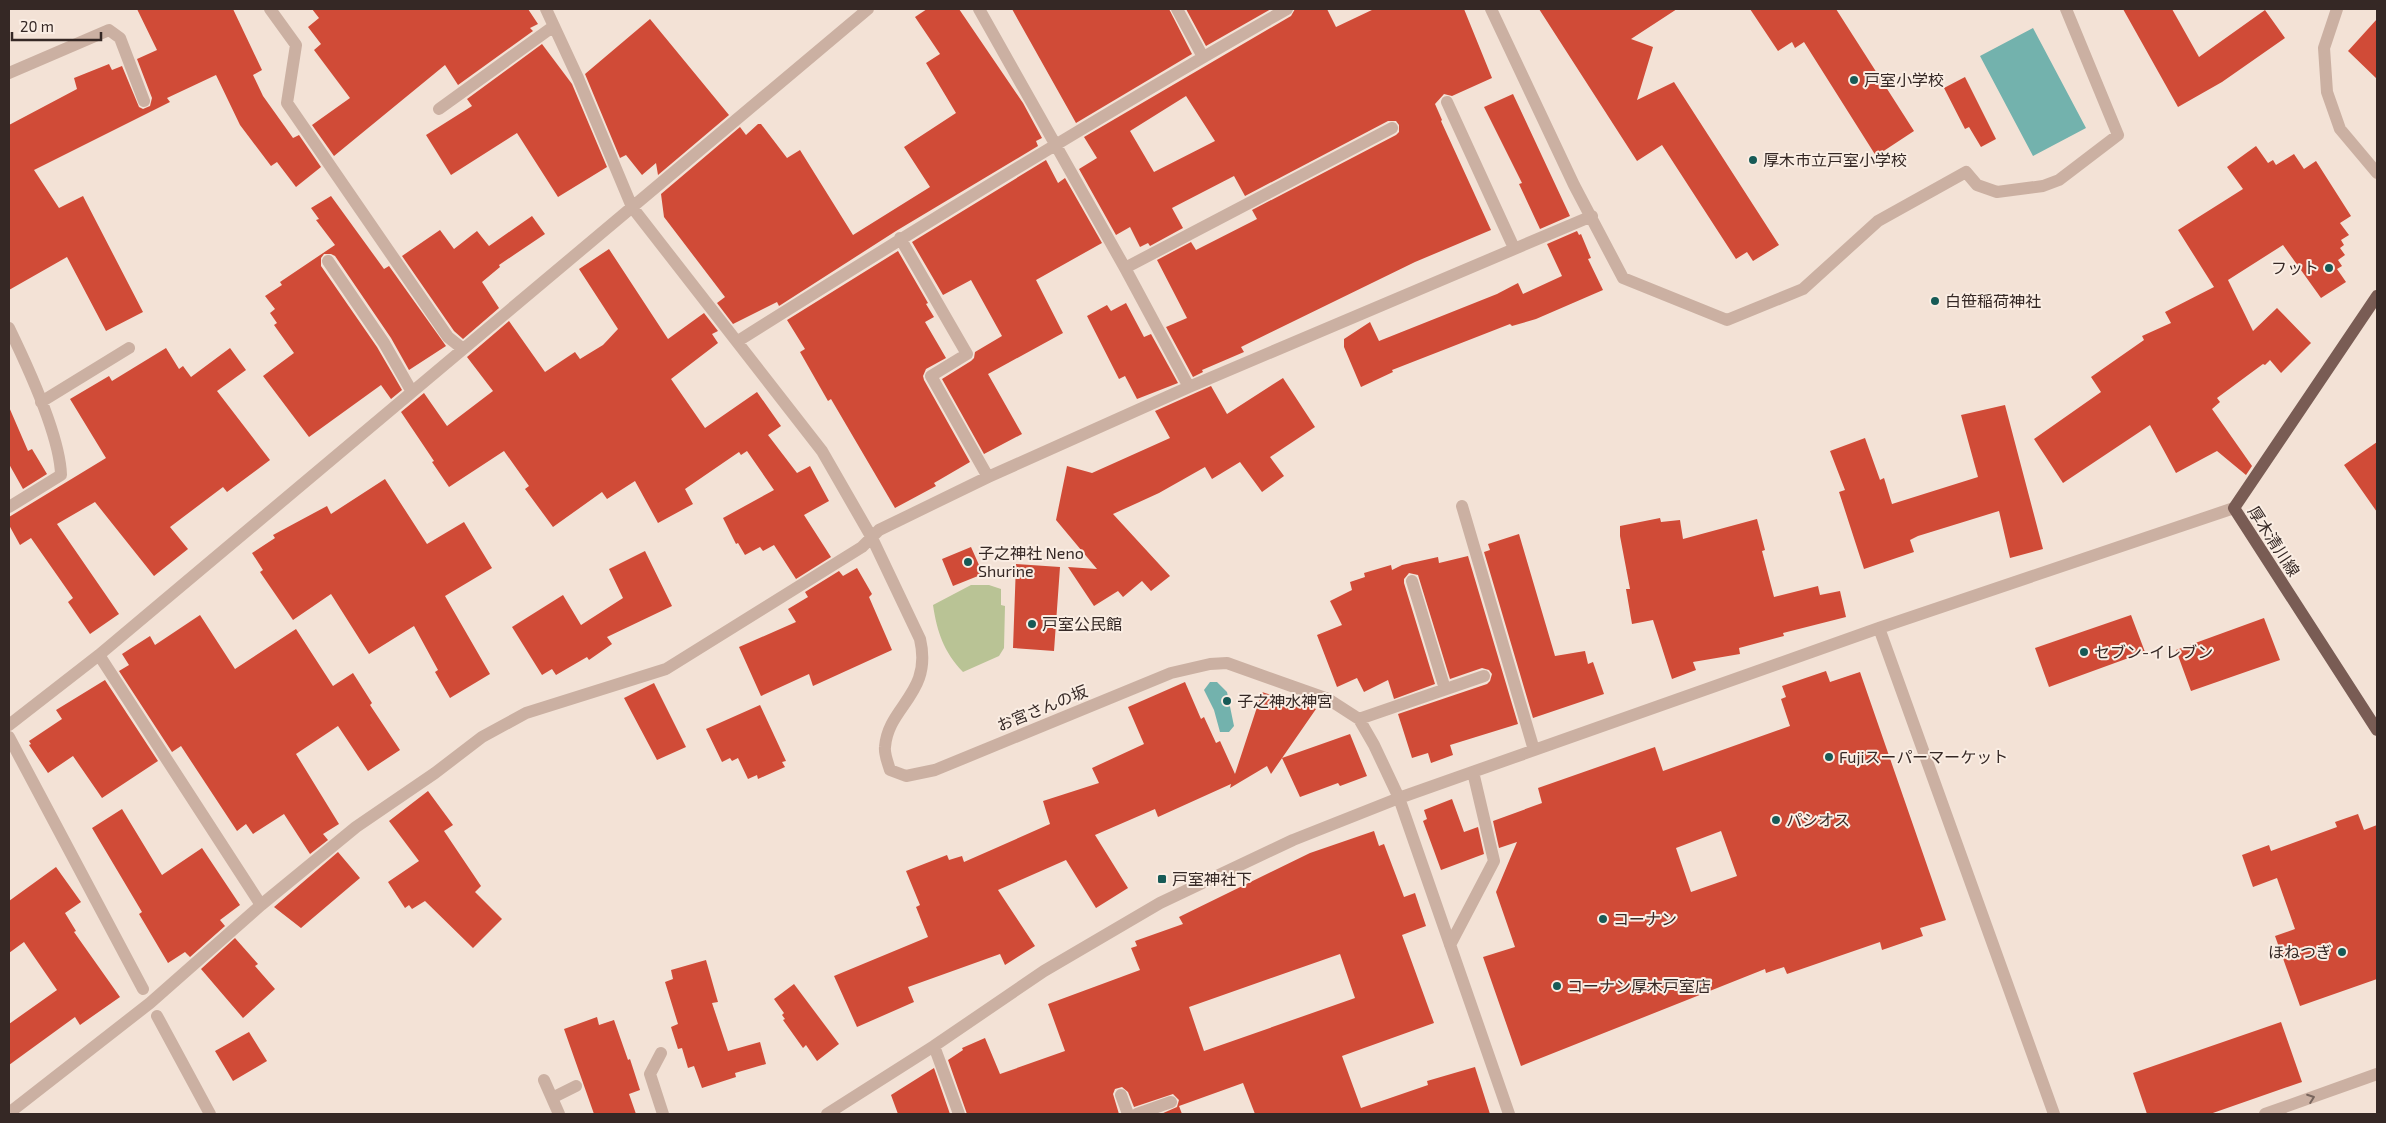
<svg xmlns="http://www.w3.org/2000/svg" width="2386" height="1123" font-family="'Exo 2','Noto Sans JP',sans-serif">
  <rect width="100%" height="100%" fill="#f3e2d6"/>
  <path fill="#b9c395" d="M 971,585 L 989,585 L 1001,589 L 1001,605 L 1005,606 L 1004,648 L 999,656 L 963,672 C 944,652 937,632 933,605 Z"/>
  <path fill="#73b2ad" d="M 2033,28 L 2086,128 L 2033,156 L 1980,56 Z
    M 1210,682 L 1217,682 L 1227,692 L 1234,726 L 1229,732 L 1220,732 L 1214,710 L 1204,690 Z"/>
  <path fill="#d04b37" fill-rule="evenodd" d="M 137,9 L 233,9 L 262,70 L 253,75 L 263,96 L 293,138 L 299,135 L 321,167 L 296,187 L 277,162 L 271,166 L 240,125 L 216,75 L 167,98 L 170,102 L 34,170 L 59,208 L 83,196 L 143,312 L 106,331 L 67,257 L 9,290 L 9,125 L 77,89 L 74,78 L 109,64 L 112,70 L 122,66 L 139,107 L 143,109 L 150,106 L 152,98 L 137,59 L 157,50 Z
    M 312,9 L 528,9 L 538,24 L 530,28 L 533,31 L 458,85 L 445,65 L 334,156 L 312,125 L 350,98 L 314,50 L 321,44 L 308,27 L 319,18 Z
    M 927,9 L 959,9 L 1023,103 L 1042,138 L 1036,141 L 1038,146 L 896,231 L 779,306 L 777,302 L 733,324 L 717,303 L 725,297 L 664,217 L 661,194 L 740,127 L 746,135 L 758,124 L 761,124 L 787,158 L 800,150 L 853,235 L 930,187 L 904,147 L 956,113 L 926,63 L 940,54 L 915,17 Z
    M 1012,9 L 1169,9 L 1192,54 L 1076,123 Z
    M 1186,9 L 1271,9 L 1206,46 Z
    M 1295,9 L 1327,9 L 1336,27 L 1374,9 L 1464,9 L 1492,78 L 1452,96 L 1444,94 L 1435,104 L 1442,120 L 1441,121 L 1491,230 L 1415,262 L 1241,347 L 1244,352 L 1202,370 L 1203,372 L 1193,377 L 1166,327 L 1187,318 L 1157,260 L 1191,242 L 1196,250 L 1257,219 L 1252,210 L 1396,135 L 1399,132 L 1399,125 L 1396,121 L 1388,121 L 1245,196 L 1234,176 L 1172,208 L 1183,228 L 1150,246 L 1148,243 L 1140,247 L 1130,227 L 1116,235 L 1079,169 L 1097,158 L 1084,137 L 1291,16 ZM 1186,96 L 1215,141 L 1154,172 L 1130,131 Z
    M 1539,9 L 1677,9 L 1631,39 L 1653,47 L 1637,100 L 1674,82 L 1779,245 L 1753,261 L 1747,252 L 1736,259 L 1662,145 L 1637,161 Z
    M 1750,9 L 1836,9 L 1914,131 L 1876,156 L 1804,42 L 1795,48 L 1792,42 L 1778,51 Z
    M 2123,9 L 2172,9 L 2199,57 L 2265,10 L 2285,38 L 2222,82 L 2178,107 Z
    M 650,19 L 729,115 L 658,175 L 656,163 L 642,175 L 626,155 L 620,158 L 585,74 Z
    M 2377,19 L 2377,79 L 2348,51 Z
    M 542,44 L 572,84 L 607,167 L 558,197 L 517,133 L 451,175 L 426,135 L 472,106 L 467,99 Z
    M 1965,77 L 1996,139 L 1981,147 L 1969,127 L 1965,129 L 1944,88 Z
    M 1513,94 L 1570,216 L 1540,229 L 1519,184 L 1522,183 L 1484,107 Z
    M 2256,146 L 2268,163 L 2273,160 L 2276,165 L 2294,154 L 2304,169 L 2316,161 L 2351,216 L 2340,223 L 2349,235 L 2341,240 L 2344,245 L 2340,248 L 2345,255 L 2338,260 L 2342,266 L 2337,269 L 2346,282 L 2321,298 L 2283,245 L 2228,280 L 2253,331 L 2277,308 L 2311,343 L 2281,373 L 2270,360 L 2265,365 L 2263,364 L 2217,398 L 2220,402 L 2212,409 L 2252,466 L 2246,475 L 2217,451 L 2176,473 L 2150,425 L 2063,483 L 2034,439 L 2101,392 L 2091,377 L 2144,340 L 2142,336 L 2171,323 L 2165,312 L 2214,287 L 2178,230 L 2243,189 L 2227,167 Z
    M 1046,160 L 1058,183 L 1065,178 L 1102,243 L 1036,280 L 1063,333 L 988,374 L 1022,434 L 984,454 L 942,379 L 971,361 L 974,358 L 975,352 L 1002,336 L 971,280 L 943,295 L 912,242 Z
    M 331,196 L 384,269 L 389,266 L 446,346 L 409,370 L 391,338 L 335,256 L 331,254 L 324,254 L 321,258 L 321,266 L 377,347 L 402,390 L 391,399 L 381,385 L 309,437 L 263,376 L 294,353 L 274,325 L 277,323 L 270,313 L 275,309 L 265,296 L 282,285 L 280,282 L 335,245 L 316,220 L 319,219 L 311,208 Z
    M 532,216 L 545,234 L 499,265 L 500,267 L 482,282 L 499,308 L 463,339 L 454,331 L 402,256 L 440,230 L 454,249 L 477,231 L 489,246 Z
    M 1577,231 L 1579,235 L 1581,234 L 1591,258 L 1588,259 L 1603,290 L 1536,319 L 1512,326 L 1510,324 L 1392,370 L 1393,372 L 1361,387 L 1344,347 L 1344,339 L 1370,322 L 1379,341 L 1497,294 L 1518,283 L 1523,294 L 1562,276 L 1547,244 Z
    M 609,249 L 668,339 L 704,313 L 718,331 L 712,334 L 718,343 L 671,379 L 705,428 L 757,392 L 781,426 L 768,435 L 797,473 L 810,466 L 829,501 L 804,515 L 831,557 L 796,579 L 774,545 L 763,551 L 760,547 L 745,555 L 738,543 L 736,544 L 723,518 L 774,490 L 747,451 L 741,455 L 739,452 L 685,489 L 693,504 L 658,523 L 635,481 L 607,499 L 602,492 L 553,527 L 525,489 L 529,486 L 504,451 L 449,487 L 432,462 L 434,461 L 401,412 L 424,393 L 447,426 L 493,391 L 467,357 L 509,321 L 545,372 L 575,352 L 580,359 L 603,345 L 618,329 L 579,269 Z
    M 898,251 L 928,303 L 926,304 L 934,317 L 925,322 L 946,358 L 926,369 L 923,376 L 924,380 L 970,462 L 934,483 L 936,486 L 895,508 L 831,399 L 828,401 L 800,352 L 805,349 L 787,320 Z
    M 1126,303 L 1144,337 L 1151,334 L 1178,383 L 1137,399 L 1125,376 L 1119,379 L 1087,316 L 1107,305 L 1111,311 Z
    M 166,348 L 179,369 L 183,366 L 191,377 L 230,348 L 246,370 L 217,391 L 270,460 L 227,492 L 223,487 L 170,527 L 188,549 L 154,576 L 95,502 L 57,524 L 119,614 L 90,634 L 68,602 L 73,598 L 31,538 L 20,545 L 9,525 L 9,517 L 106,458 L 70,399 L 109,376 L 112,381 Z
    M 1283,378 L 1315,427 L 1270,457 L 1284,476 L 1262,492 L 1240,462 L 1212,479 L 1205,467 L 1159,493 L 1113,514 L 1170,576 L 1151,591 L 1142,581 L 1123,597 L 1118,591 L 1094,606 L 1068,567 L 1097,569 L 1056,520 L 1067,466 L 1092,473 L 1170,438 L 1155,411 L 1211,386 L 1227,414 Z
    M 2005,405 L 2043,549 L 2010,558 L 1999,511 L 1918,536 L 1910,540 L 1914,552 L 1864,569 L 1839,492 L 1845,490 L 1830,451 L 1865,438 L 1880,480 L 1884,478 L 1892,504 L 1978,477 L 1961,415 Z
    M 9,407 L 28,451 L 32,449 L 47,474 L 23,489 L 9,464 Z
    M 2377,442 L 2377,512 L 2344,465 Z
    M 385,479 L 427,544 L 464,522 L 492,568 L 445,596 L 490,674 L 450,698 L 435,672 L 438,670 L 414,626 L 369,654 L 331,594 L 293,620 L 260,572 L 263,570 L 252,553 L 275,538 L 273,535 L 327,506 L 331,514 Z
    M 1660,518 L 1661,522 L 1680,520 L 1683,539 L 1757,519 L 1765,550 L 1762,551 L 1774,597 L 1818,586 L 1820,595 L 1840,591 L 1846,617 L 1783,633 L 1784,636 L 1739,648 L 1740,654 L 1693,662 L 1696,670 L 1672,679 L 1653,620 L 1632,624 L 1626,589 L 1630,589 L 1620,536 L 1620,526 Z
    M 1519,534 L 1555,656 L 1585,651 L 1588,664 L 1593,662 L 1604,694 L 1533,718 L 1484,552 L 1490,550 L 1488,544 Z
    M 971,547 L 983,574 L 953,586 L 942,559 Z
    M 645,551 L 672,606 L 607,637 L 612,644 L 589,660 L 587,657 L 556,675 L 552,669 L 542,675 L 512,627 L 563,595 L 581,625 L 623,598 L 609,569 Z
    M 1468,556 L 1518,724 L 1450,745 L 1453,755 L 1431,763 L 1428,753 L 1412,758 L 1398,714 L 1487,684 L 1490,681 L 1492,674 L 1489,670 L 1482,668 L 1450,679 L 1418,575 L 1409,573 L 1404,579 L 1404,583 L 1435,684 L 1394,699 L 1388,680 L 1364,692 L 1357,678 L 1337,687 L 1317,635 L 1342,625 L 1330,601 L 1352,590 L 1350,582 L 1365,577 L 1364,573 L 1391,565 L 1392,570 L 1402,565 L 1438,557 L 1439,563 Z
    M 1016,564 L 1060,567 L 1054,651 L 1013,648 Z
    M 857,568 L 872,594 L 869,597 L 892,650 L 813,686 L 809,674 L 761,696 L 739,647 L 796,622 L 788,609 L 808,597 L 805,592 L 839,571 L 843,576 Z
    M 200,615 L 235,669 L 296,629 L 333,686 L 353,673 L 372,703 L 370,705 L 400,750 L 368,771 L 338,726 L 296,754 L 339,824 L 323,834 L 328,840 L 310,854 L 284,814 L 253,834 L 246,824 L 237,831 L 181,746 L 172,752 L 119,671 L 129,665 L 122,654 L 150,636 L 155,645 Z
    M 2131,615 L 2145,652 L 2049,687 L 2035,648 Z
    M 2264,618 L 2280,660 L 2191,691 L 2176,650 Z
    M 1826,671 L 1830,682 L 1860,672 L 1946,920 L 1920,928 L 1923,936 L 1882,950 L 1880,942 L 1787,974 L 1784,967 L 1766,973 L 1765,969 L 1521,1066 L 1483,957 L 1515,947 L 1496,892 L 1517,842 L 1499,848 L 1493,821 L 1542,803 L 1538,788 L 1655,747 L 1663,771 L 1790,726 L 1781,699 L 1786,697 L 1782,686 ZM 1721,831 L 1737,876 L 1691,892 L 1676,848 Z
    M 105,680 L 158,761 L 102,798 L 73,756 L 48,773 L 29,745 L 31,744 L 29,741 L 62,719 L 56,710 Z
    M 1185,682 L 1201,719 L 1204,717 L 1216,743 L 1220,741 L 1235,774 L 1262,692 L 1316,709 L 1271,774 L 1267,766 L 1230,788 L 1231,784 L 1158,817 L 1155,809 L 1095,835 L 1128,888 L 1096,908 L 1066,860 L 998,890 L 1035,946 L 1005,965 L 1000,954 L 908,987 L 914,1002 L 857,1027 L 834,976 L 928,937 L 916,907 L 920,905 L 906,871 L 947,855 L 949,860 L 962,856 L 964,862 L 1050,824 L 1043,801 L 1099,783 L 1092,768 L 1144,744 L 1128,707 Z
    M 654,683 L 686,747 L 657,760 L 624,698 Z
    M 760,705 L 786,761 L 782,762 L 785,767 L 758,779 L 757,775 L 748,779 L 738,758 L 732,761 L 730,758 L 722,762 L 706,729 Z
    M 1350,734 L 1367,776 L 1340,786 L 1338,783 L 1300,797 L 1282,758 Z
    M 428,791 L 453,825 L 444,831 L 481,886 L 475,892 L 502,919 L 473,948 L 425,901 L 412,909 L 409,905 L 405,908 L 388,882 L 419,861 L 389,821 Z
    M 1452,799 L 1464,832 L 1478,827 L 1484,854 L 1441,870 L 1423,821 L 1427,819 L 1424,810 Z
    M 122,809 L 162,875 L 202,848 L 240,905 L 220,920 L 225,926 L 190,957 L 185,952 L 168,963 L 139,914 L 142,912 L 92,828 Z
    M 2358,814 L 2364,830 L 2377,825 L 2377,979 L 2300,1006 L 2275,936 L 2295,929 L 2277,878 L 2253,887 L 2242,855 L 2269,845 L 2271,851 L 2337,827 L 2335,822 Z
    M 1374,831 L 1379,846 L 1384,844 L 1404,897 L 1415,893 L 1426,926 L 1402,935 L 1434,1023 L 1342,1056 L 1361,1108 L 1428,1085 L 1427,1081 L 1475,1067 L 1490,1114 L 1255,1114 L 1243,1083 L 1179,1106 L 1182,1114 L 1161,1114 L 1177,1107 L 1179,1100 L 1173,1094 L 1134,1107 L 1128,1092 L 1122,1087 L 1115,1089 L 1113,1094 L 1119,1114 L 967,1114 L 948,1060 L 963,1050 L 962,1048 L 985,1038 L 1000,1074 L 1065,1051 L 1048,1004 L 1140,970 L 1131,948 L 1137,946 L 1135,941 L 1183,924 L 1179,917 L 1310,853 ZM 1340,954 L 1355,998 L 1204,1051 L 1189,1007 Z
    M 338,852 L 360,878 L 301,928 L 274,907 Z
    M 56,867 L 81,902 L 65,913 L 76,931 L 74,932 L 120,997 L 80,1025 L 75,1017 L 9,1065 L 9,1024 L 57,990 L 24,942 L 9,953 L 9,901 Z
    M 235,938 L 258,964 L 255,966 L 275,989 L 243,1018 L 201,969 Z
    M 706,960 L 718,1002 L 712,1003 L 728,1051 L 760,1042 L 766,1064 L 735,1073 L 736,1077 L 702,1088 L 694,1066 L 688,1068 L 682,1048 L 678,1049 L 671,1027 L 678,1024 L 665,982 L 673,979 L 671,970 Z
    M 794,984 L 839,1044 L 817,1061 L 806,1045 L 803,1048 L 783,1020 L 785,1019 L 782,1015 L 784,1013 L 774,999 Z
    M 597,1017 L 599,1025 L 614,1020 L 628,1060 L 630,1059 L 640,1090 L 629,1094 L 636,1114 L 594,1114 L 564,1029 Z
    M 2281,1022 L 2302,1082 L 2210,1114 L 2147,1114 L 2133,1073 Z
    M 249,1032 L 267,1061 L 233,1081 L 215,1051 Z
    M 934,1068 L 950,1114 L 898,1114 L 891,1095 Z"/>
  <g fill="none" stroke-linecap="round" stroke-linejoin="round">
    <path stroke="#cbb0a2" stroke-width="12" d="M 270,9 L 296,45 L 287,103 L 448,337 L 463,349
      M 546,9 L 578,78 L 632,207 L 822,451 L 872,538 L 920,639 C 933,694 888,706 885,747 C 884,754 888,763 890,770 L 906,776 L 935,770 L 1171,673 L 1210,664 L 1227,663 L 1328,699 L 1359,719 L 1374,745 L 1399,798 L 1509,1114
      M 979,9 L 1125,268 L 1189,387
      M 1177,9 L 1203,57
      M 1491,9 L 1574,185 L 1623,278 L 1727,320 L 1803,289 L 1878,221 L 1966,172 L 1977,185 L 1997,192 L 2043,186 L 2059,180 L 2118,135 L 2066,9
      M 2337,9 L 2324,48 L 2327,92 L 2340,129 L 2377,173
      M 9,73 L 109,30 L 120,38 L 144,101
      M 1447,102 L 1514,248
      M 439,109 L 554,26
      M 900,238 L 967,354 L 931,376 L 988,477
      M 328,261 L 384,343 L 412,392
      M 1125,268 L 1392,128
      M 9,328 C 27,365 60,435 61,475 L 9,507
      M 738,341 C 919,227 1102,114 1287,9
      M 41,402 L 129,348
      M 1462,506 L 1534,750
      M 1412,581 L 1445,689
      M 1879,628 L 2054,1114
      M 99,655 L 261,905
      M 1359,719 L 1484,676
      M 9,725 L 99,655 L 868,9
      M 9,737 L 143,989
      M 1450,945 L 1494,861 L 1473,772
      M 157,1016 L 210,1114
      M 934,1046 L 959,1114
      M 661,1053 L 650,1074 L 663,1114
      M 544,1080 L 559,1114
      M 1121,1095 L 1128,1114
      M 552,1098 L 576,1086
      M 9,1113 L 150,1003 L 261,905 L 356,827 L 435,773 L 482,737 L 526,713 L 666,669 L 862,547 L 879,530 L 988,477 L 1189,387 L 1592,216
      M 827,1114 L 934,1046 L 1044,971 L 1160,903 L 1293,840 L 1399,798 L 1879,628 L 2234,508
      M 1137,1114 L 1171,1102
      M 2265,1114 L 2377,1074"/>
    <path stroke="#795c54" stroke-width="12" d="M 2377,296 L 2234,508 L 2377,730"/>
  </g>
  <defs><path id="oneway-chevron" d="M-2-3.5L2.5 0L-2 3.5" fill="none" stroke-width="1.6" stroke-linecap="round" stroke-linejoin="round" transform="scale(1.25)"/></defs>
  <use stroke="#78655d" href="#oneway-chevron" transform="translate(2311 1098) rotate(-20)"/>
  <g fill="#175a56" stroke="#faede3" stroke-width="2">
    <circle cx="1854" cy="80" r="5"/>
    <circle cx="1753" cy="160" r="5"/>
    <circle cx="2329" cy="268" r="5"/>
    <circle cx="1935" cy="301" r="5"/>
    <circle cx="968" cy="562" r="5"/>
    <circle cx="1032" cy="624" r="5"/>
    <circle cx="2084" cy="652" r="5"/>
    <circle cx="1227" cy="701" r="5"/>
    <circle cx="1829" cy="757" r="5"/>
    <circle cx="1776" cy="820" r="5"/>
    <rect x="1157" y="874" width="10" height="10" rx="2.5"/>
    <circle cx="1603" cy="919" r="5"/>
    <circle cx="2342" cy="952" r="5"/>
    <circle cx="1557" cy="986" r="5"/>
  </g>
  <g text-anchor="middle" stroke-width="4" stroke-linejoin="round" paint-order="stroke">
    <g font-size="16" fill="#352825" stroke="#faede3" text-anchor="start">
      <text x="1864" y="86">戸室小学校</text>
      <text x="1763" y="166">厚木市立戸室小学校</text>
      <text x="2319" y="274" text-anchor="end">フット</text>
      <text x="1945" y="307">白笹稲荷神社</text>
      <text x="978" y="559">子之神社 Neno<tspan x="978" dy="18">Shurine</tspan></text>
      <text x="1042" y="630">戸室公民館</text>
      <text x="2094" y="658">セブン-イレブン</text>
      <text x="1237" y="707">子之神水神宮</text>
      <text x="1839" y="763">Fujiスーパーマーケット</text>
      <text x="1786" y="826">パシオス</text>
      <text x="1172" y="885">戸室神社下</text>
      <text x="1613" y="925">コーナン</text>
      <text x="2332" y="958" text-anchor="end">ほねつぎ</text>
      <text x="1567" y="992">コーナン厚木戸室店</text>
    </g>
    <g font-size="16" fill="#352825" stroke="#faede3">
      <text transform="translate(2274 541) rotate(57)" y="6">厚木清川線</text>
      <text transform="translate(1042 708) rotate(-22)" y="6">お宮さんの坂</text>
    </g>
  </g>
  <rect width="2386" height="1123" fill="none" stroke="#352825" stroke-width="20"/>
  <path d="M12 32v8h89v-8" fill="none" stroke="#352825" stroke-width="2.5"/>
  <text x="20" y="32" font-size="15" fill="#352825" stroke="#faede3" stroke-width="4" paint-order="stroke">20 m</text>
</svg>
